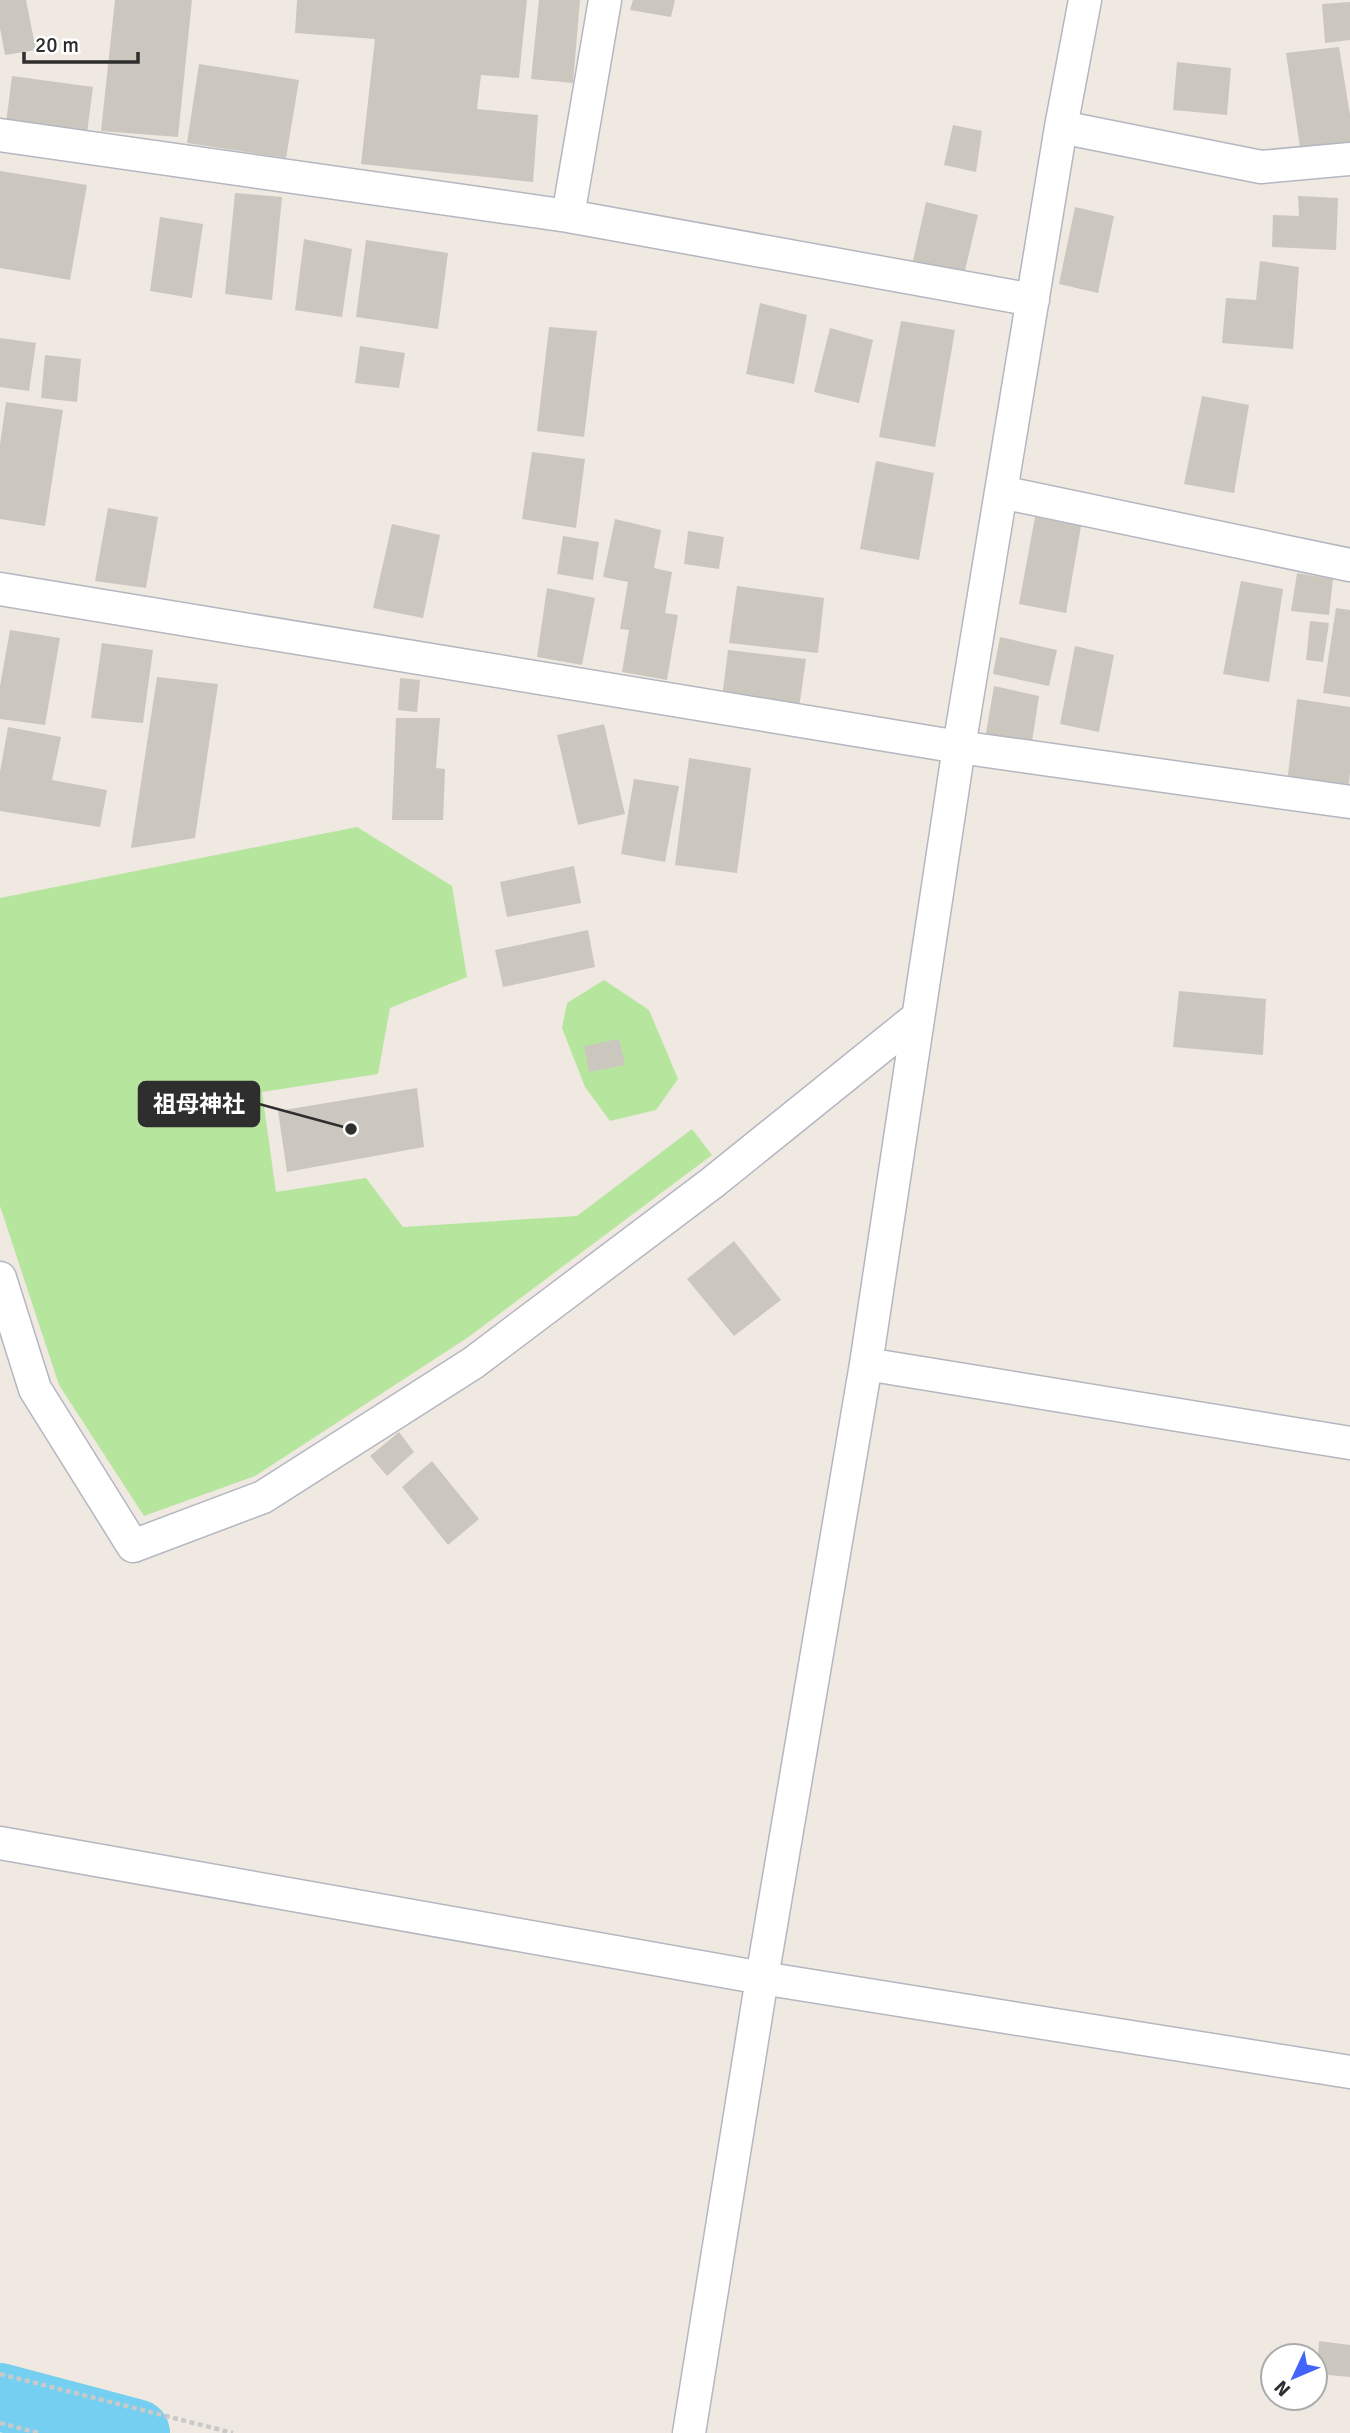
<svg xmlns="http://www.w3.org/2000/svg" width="1350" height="2433" font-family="Signika,'Noto Sans JP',sans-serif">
  <rect width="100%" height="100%" fill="#efe9e1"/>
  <path fill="#b6e59e" d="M 357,827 L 452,886 L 467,977 L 390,1008 L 378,1074 L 262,1092 L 276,1192 L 366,1178 L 403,1227 L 577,1216 L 692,1129 L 712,1155 L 467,1338 L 255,1476 L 144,1516 L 59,1385 L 0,1206 L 0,898 Z
    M 604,980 L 649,1010 L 678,1079 L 656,1110 L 610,1121 L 585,1087 L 562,1028 L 567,1003 Z"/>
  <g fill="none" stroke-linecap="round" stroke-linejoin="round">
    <path stroke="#75cff0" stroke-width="68" d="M 0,2397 L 136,2433"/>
  </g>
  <path fill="#cbc7bf" d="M 0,0 L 26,0 L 36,50 L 5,55 L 0,28 Z
    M 115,0 L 192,0 L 178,137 L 101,131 Z
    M 297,0 L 527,0 L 519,78 L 481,75 L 477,109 L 538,115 L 533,182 L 361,164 L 375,39 L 295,33 Z
    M 539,0 L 580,0 L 573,83 L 531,79 Z
    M 633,0 L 675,0 L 671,17 L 630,10 Z
    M 1350,2 L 1350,40 L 1325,43 L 1322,4 Z
    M 1339,47 L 1350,115 L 1350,146 L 1301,154 L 1286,53 Z
    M 1177,62 L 1231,68 L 1227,115 L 1173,110 Z
    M 199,64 L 299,80 L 286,158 L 187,143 Z
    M 12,76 L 93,87 L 87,133 L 6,123 Z
    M 953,125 L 982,131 L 976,172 L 944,165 Z
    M 0,171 L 87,185 L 70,280 L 0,268 Z
    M 235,193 L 282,197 L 272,300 L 225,294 Z
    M 1298,196 L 1338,198 L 1336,250 L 1272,247 L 1273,215 L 1299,216 Z
    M 926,202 L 978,215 L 963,279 L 912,265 Z
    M 1075,207 L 1114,216 L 1098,293 L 1059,284 Z
    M 160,217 L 203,224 L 192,298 L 150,291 Z
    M 304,239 L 352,249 L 342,317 L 295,310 Z
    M 366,240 L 448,253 L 438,329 L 356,317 Z
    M 1260,261 L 1299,267 L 1293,349 L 1222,343 L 1226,298 L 1256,300 Z
    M 760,303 L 807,315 L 794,384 L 746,374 Z
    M 901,321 L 955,330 L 935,447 L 879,437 Z
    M 549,327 L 597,331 L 584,437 L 537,431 Z
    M 830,328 L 873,340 L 859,403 L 814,392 Z
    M 0,338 L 36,343 L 29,391 L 0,387 Z
    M 360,346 L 405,353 L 399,388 L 355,383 Z
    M 45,355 L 81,359 L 77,402 L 41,398 Z
    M 1202,396 L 1249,405 L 1234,493 L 1184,484 Z
    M 6,402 L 63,410 L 45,526 L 0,519 L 0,444 Z
    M 532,452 L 585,459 L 576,528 L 522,519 Z
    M 876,461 L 934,473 L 919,560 L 860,549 Z
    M 108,508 L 158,517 L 146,588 L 95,581 Z
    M 1035,517 L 1081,526 L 1066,613 L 1019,604 Z
    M 615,519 L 661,530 L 654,568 L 672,572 L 665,613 L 678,615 L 667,680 L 622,672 L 629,630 L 620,629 L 628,582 L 603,577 Z
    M 392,524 L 440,535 L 423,618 L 373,608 Z
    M 688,531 L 724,537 L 719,569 L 684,564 Z
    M 563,536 L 599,542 L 593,580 L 557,574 Z
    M 1297,573 L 1333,579 L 1329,615 L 1291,611 Z
    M 1241,581 L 1283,589 L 1269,682 L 1223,674 Z
    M 737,586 L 824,598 L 818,653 L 729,643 Z
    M 547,588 L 595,598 L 582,665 L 537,657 Z
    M 1336,608 L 1350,610 L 1350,697 L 1323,693 Z
    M 1310,621 L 1329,623 L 1323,662 L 1306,660 Z
    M 10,630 L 60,638 L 45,725 L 0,719 L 0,686 Z
    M 1000,637 L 1057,650 L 1049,686 L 993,674 Z
    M 102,643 L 153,650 L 143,723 L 91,718 Z
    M 1075,646 L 1114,655 L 1099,732 L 1060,724 Z
    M 728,650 L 806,659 L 799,708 L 722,698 Z
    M 157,677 L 218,684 L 195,838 L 131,848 Z
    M 400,678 L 420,680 L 417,712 L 398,710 Z
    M 994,686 L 1039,696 L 1031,748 L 985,739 Z
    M 1297,699 L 1350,707 L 1350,773 L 1348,791 L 1287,783 Z
    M 396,718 L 440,718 L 436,768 L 445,769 L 443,820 L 392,820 Z
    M 604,724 L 625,814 L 578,825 L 557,735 Z
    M 8,727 L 61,737 L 52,780 L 107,790 L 100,827 L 0,811 L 0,772 Z
    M 689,758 L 751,768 L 737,873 L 675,865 Z
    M 634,779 L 679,786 L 665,862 L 621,854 Z
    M 574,866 L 581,903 L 507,917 L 500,882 Z
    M 588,930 L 595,967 L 503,987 L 495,950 Z
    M 1179,991 L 1266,999 L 1263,1055 L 1173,1047 Z
    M 619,1039 L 625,1065 L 589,1072 L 584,1046 Z
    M 417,1088 L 424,1147 L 287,1172 L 278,1111 Z
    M 734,1241 L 781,1300 L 734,1336 L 687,1279 Z
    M 399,1432 L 414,1452 L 387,1476 L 370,1456 Z
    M 432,1461 L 479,1519 L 448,1545 L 402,1487 Z
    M 1319,2341 L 1350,2345 L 1350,2377 L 1317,2374 Z"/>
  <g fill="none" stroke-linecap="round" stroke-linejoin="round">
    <g stroke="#b4b7c1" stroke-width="35">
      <path id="street" d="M 1061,127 L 1261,167 L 1350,159
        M 0,135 L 568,216 L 1033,300
        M 568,216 L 605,0
        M 1001,492 L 1350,565
        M 0,589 L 959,747 L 1350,802
        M 0,1278 L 35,1389 L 133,1546 L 263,1497 L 473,1363 L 712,1183 L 918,1017
        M 866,1364 L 1350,1443
        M 0,1843 L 762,1978 L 1350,2072
        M 689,2433 L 762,1978 L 866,1364 L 959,747 L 1061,127 L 1085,0"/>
    </g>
    <path stroke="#c9c9c9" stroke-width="4.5" stroke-dasharray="5 3.5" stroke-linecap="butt" d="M 0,2374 L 233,2433
      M 0,2423 L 39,2433"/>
    <use href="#street" stroke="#fff" stroke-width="32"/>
  </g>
  <path fill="none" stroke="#2e2e2e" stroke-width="2.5" d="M351 1129L259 1104"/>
  <circle fill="#2e2e2e" stroke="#fff" stroke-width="2.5" cx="351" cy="1129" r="7"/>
  <rect fill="#2e2e2e" stroke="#2e2e2e" stroke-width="2.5" x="139" y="1082" width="120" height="44" rx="7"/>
  <g font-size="23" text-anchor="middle" font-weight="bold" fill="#fff">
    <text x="199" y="1112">祖母神社</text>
  </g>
  <g transform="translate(1294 2377) rotate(226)"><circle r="33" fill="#ffffff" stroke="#ababab" stroke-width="2"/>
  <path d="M0-5L12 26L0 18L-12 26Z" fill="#4264fb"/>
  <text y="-10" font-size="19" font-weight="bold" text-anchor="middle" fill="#2e2e2e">N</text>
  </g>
  <path d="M24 52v10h114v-10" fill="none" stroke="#2e2e2e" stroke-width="3.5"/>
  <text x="35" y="52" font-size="21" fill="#2e2e2e" stroke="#ffffff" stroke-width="5" paint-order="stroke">20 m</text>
</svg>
